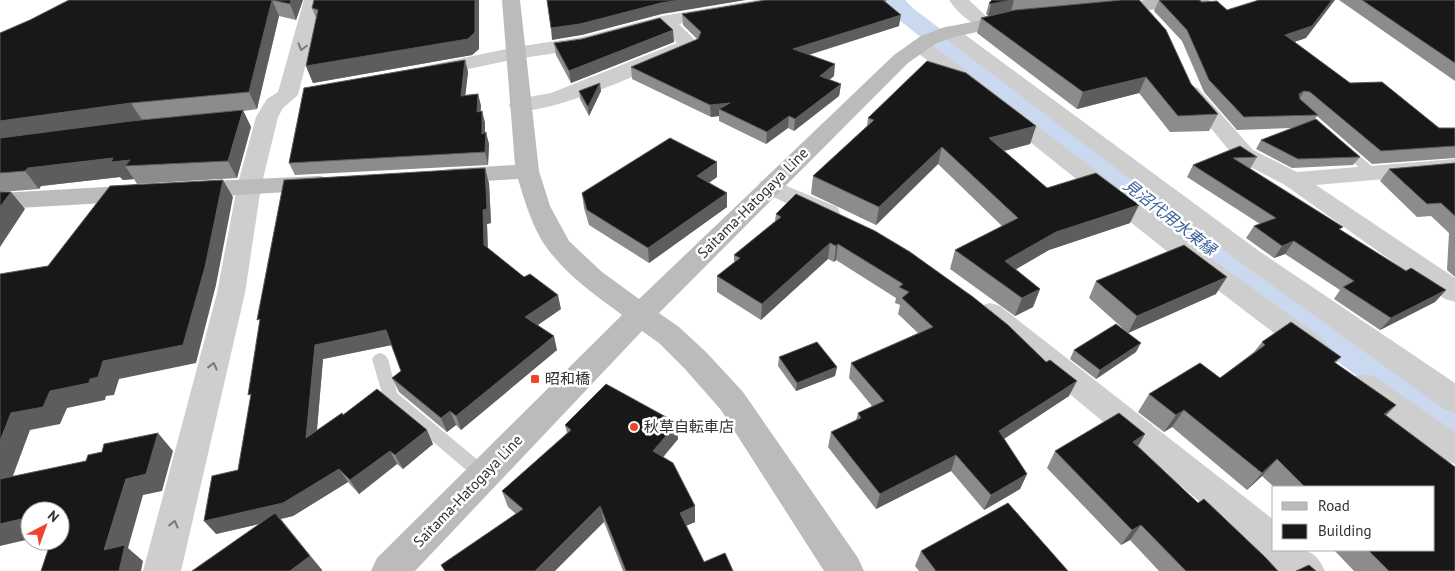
<svg xmlns="http://www.w3.org/2000/svg" width="1455" height="571" font-family="'PT Sans','Noto Sans JP',sans-serif">
  <rect width="100%" height="100%" fill="#fff"/>
  <g fill="none" stroke-linecap="round" stroke-linejoin="round">
    <path fill="#cad9ef" fill-rule="evenodd" d="M 880,0 L 905,0 L 914,9 L 1217,238 L 1455,402 L 1455,443 L 1440,438 L 1193,254 L 898,19 Z"/>
    <path fill="#cecece" fill-rule="evenodd" d="M 1343,144 L 1347,145 L 1375,169 L 1377,172 L 1375,175 L 1367,175 L 1339,149 L 1337,147 Z
      M 380,353 L 385,355 L 388,359 L 397,393 L 490,470 L 493,475 L 490,480 L 484,482 L 478,480 L 384,400 L 372,359 L 375,355 Z"/>
    <path fill="#cecece" fill-rule="evenodd" d="M 304,0 L 322,0 L 298,95 L 283,108 L 278,117 L 261,187 L 245,293 L 181,571 L 143,571 L 217,293 L 237,187 L 256,117 L 267,99 L 278,92 Z
      M 757,0 L 797,0 L 794,4 L 788,5 L 679,24 L 700,45 L 697,49 C 659,65 548,118 512,110 L 509,105 L 512,100 L 551,93 L 677,43 L 661,28 L 583,49 L 516,59 L 430,77 L 423,75 L 420,71 L 423,67 L 430,65 L 516,47 L 582,37 L 662,16 Z
      M 949,0 L 969,0 L 993,23 L 991,27 C 976,31 957,12 949,0 Z
      M 949,26 L 956,28 L 1259,251 L 1455,383 L 1455,413 L 1444,409 L 1241,263 L 942,36 L 940,32 L 942,28 Z
      M 920,39 L 927,41 L 1191,244 L 1324,340 L 1329,348 L 1324,356 L 1314,359 L 1304,356 L 1173,256 L 913,49 L 910,45 L 913,41 Z
      M 1191,86 L 1198,88 L 1253,150 L 1297,172 L 1455,159 L 1455,173 L 1316,185 L 1455,278 L 1455,302 L 1445,299 L 1285,185 L 1237,160 L 1181,92 L 1184,88 Z
      M 770,179 L 837,207 L 840,213 L 837,219 L 828,221 L 819,219 L 761,191 L 758,186 L 761,181 Z
      M 990,303 L 1000,306 L 1274,520 L 1274,550 C 1299,550 1313,544 1325,571 L 1278,571 L 1268,562 L 1266,557 L 1261,555 L 1193,496 L 980,320 L 976,313 L 980,306 Z
      M 1364,374 L 1375,377 L 1455,432 L 1455,464 L 1443,460 L 1353,395 L 1349,386 L 1353,377 Z"/>
    <path fill="#bbb" fill-rule="evenodd" d="M 502,0 L 520,0 L 539,171 L 550,206 L 569,241 L 602,272 L 639,299 L 894,55 L 921,36 L 942,28 L 1016,13 L 1022,14 L 1025,18 L 1022,22 L 954,37 L 935,44 L 908,63 L 659,313 L 679,327 L 707,353 L 743,392 L 858,558 L 864,571 L 824,571 L 721,410 L 685,369 L 659,343 L 642,331 L 415,571 L 371,571 L 377,558 L 622,315 C 597,296 570,278 550,252 C 534,233 525,202 518,179 L 448,183 L 440,181 L 436,176 L 440,171 L 448,169 L 515,165 Z
      M 1146,0 L 1210,0 L 1207,4 L 1201,5 L 1108,14 L 1102,13 L 1099,9 L 1102,5 Z
      M 320,176 L 328,178 L 332,183 L 328,188 L 320,190 L 191,198 L 182,195 L 179,190 L 182,185 L 191,182 Z
      M 141,185 L 150,188 L 153,193 L 150,198 L 141,201 L 0,209 L 0,193 Z"/>
  </g>
  <path fill="#8c8c8c" d="M 69,0 L 303,0 L 296,20 L 279,16 L 257,109 L 243,111 L 251,127 L 237,178 L 137,184 L 134,179 L 123,180 L 120,177 L 41,186 L 39,189 L 0,192 L 0,33 L 30,20 Z
    M 314,0 L 479,0 L 479,49 L 472,55 L 313,83 L 306,66 L 316,18 L 312,8 Z
    M 766,0 L 887,0 L 885,2 L 899,26 L 809,55 L 834,76 L 829,80 L 841,84 L 839,96 L 794,131 L 788,128 L 766,144 L 719,121 L 719,116 L 711,117 L 632,79 L 631,67 L 697,39 L 683,25 L 682,14 Z
    M 992,0 L 1139,0 L 1191,84 L 1218,114 L 1209,131 L 1170,132 L 1139,93 L 1077,109 L 977,33 L 981,18 L 988,16 L 986,14 L 989,3 Z
    M 1159,0 L 1202,2 L 1227,10 L 1306,38 L 1294,42 L 1350,83 L 1439,128 L 1455,128 L 1455,158 L 1372,164 L 1317,116 L 1315,119 L 1360,157 L 1353,165 L 1292,168 L 1256,149 L 1261,140 L 1293,128 L 1237,130 L 1204,92 L 1182,41 L 1154,11 Z
    M 1339,0 L 1455,0 L 1455,81 Z
    M 674,42 L 571,83 L 556,55 L 554,43 Z
    M 465,60 L 468,72 L 465,95 L 478,94 L 481,106 L 480,111 L 482,111 L 485,123 L 485,132 L 489,144 L 488,165 L 295,175 L 289,163 Z
    M 579,91 L 601,91 L 589,116 L 580,99 Z
    M 868,118 L 1036,126 L 1030,144 L 1004,151 L 1047,188 L 1130,223 L 1049,250 L 1016,269 L 1040,289 L 1033,307 L 1015,316 L 950,269 L 955,250 L 1002,226 L 938,164 L 876,225 L 811,194 L 813,176 L 867,126 Z
    M 1240,146 L 1257,157 L 1250,169 L 1341,230 L 1406,271 L 1446,290 L 1435,302 L 1380,330 L 1334,299 L 1340,290 L 1285,254 L 1274,258 L 1246,238 L 1254,226 L 1260,224 L 1187,177 L 1193,165 Z
    M 1455,163 L 1455,277 L 1447,270 L 1449,233 L 1431,216 L 1417,217 L 1380,181 L 1389,169 Z
    M 717,177 L 709,183 L 727,193 L 727,207 L 649,263 L 589,225 L 584,208 L 582,193 Z
    M 489,183 L 491,223 L 487,224 L 488,248 L 561,309 L 538,325 L 557,350 L 461,430 L 456,425 L 447,432 L 399,392 L 392,378 L 401,371 L 391,345 L 323,359 L 317,430 L 343,415 L 433,444 L 403,469 L 397,464 L 359,494 L 348,482 L 293,516 L 281,519 L 322,570 L 259,524 L 216,534 L 238,470 L 251,398 Z
    M 796,194 L 1069,396 L 1004,439 L 1027,474 L 1020,489 L 984,510 L 951,471 L 876,509 L 828,447 L 831,432 L 856,420 L 858,413 L 872,406 L 849,378 L 851,363 L 918,333 L 898,314 L 900,305 L 895,303 L 896,298 L 836,260 L 834,262 L 828,259 L 761,320 L 717,292 L 717,276 L 734,262 L 734,255 L 775,221 L 776,214 Z
    M 1096,281 L 1216,294 L 1128,333 L 1089,298 Z
    M 1291,322 L 1341,357 L 1335,364 L 1396,405 L 1386,415 L 1455,467 L 1455,571 L 1354,571 L 1334,550 L 1434,550 L 1434,487 L 1274,487 L 1262,476 L 1247,490 L 1172,427 L 1164,432 L 1138,412 L 1149,394 L 1200,363 L 1220,378 L 1254,352 L 1262,342 Z
    M 1074,350 L 1136,352 L 1096,379 L 1070,359 Z
    M 779,357 L 837,367 L 835,376 L 796,391 L 778,366 Z
    M 565,425 L 678,439 L 663,457 L 695,506 L 695,522 L 686,526 L 704,562 L 733,571 L 623,571 L 604,522 L 516,514 L 508,507 L 502,491 L 567,433 Z
    M 1145,434 L 1138,446 L 1198,503 L 1278,571 L 1159,571 L 1130,540 L 1121,545 L 1047,468 L 1055,451 Z
    M 921,551 L 1068,571 L 919,571 L 915,566 Z"/>
  <path fill="#5d5d5d" d="M 272,0 L 279,16 L 257,109 L 249,92 Z
    M 291,0 L 303,0 L 296,20 L 290,4 Z
    M 475,0 L 479,0 L 479,49 L 472,55 L 313,83 L 306,66 Z
    M 680,0 L 746,0 L 662,14 L 582,35 L 552,40 L 551,28 L 661,3 Z
    M 1014,0 L 1011,11 L 988,16 L 991,4 Z
    M 1332,0 L 1335,0 L 1306,38 L 1279,47 L 1285,35 Z
    M 901,15 L 899,26 L 792,60 L 793,49 Z
    M 673,30 L 674,42 L 571,83 L 569,71 Z
    M 465,60 L 468,72 L 464,108 L 461,96 Z
    M 835,64 L 834,76 L 819,88 L 820,76 Z
    M 1146,77 L 1139,93 L 1077,109 L 1083,92 Z
    M 600,83 L 601,91 L 589,116 L 588,107 Z
    M 841,84 L 839,96 L 794,131 L 795,119 Z
    M 1304,91 L 1297,103 L 1299,94 Z
    M 478,94 L 481,106 L 480,124 L 477,112 Z
    M 131,103 L 142,120 L 0,141 L 0,121 Z
    M 730,103 L 719,109 L 719,116 L 711,117 L 710,105 Z
    M 243,110 L 251,127 L 237,178 L 228,161 Z
    M 482,111 L 485,123 L 485,144 L 486,132 L 489,144 L 488,165 L 485,152 L 482,134 Z
    M 789,116 L 788,128 L 766,144 L 767,132 Z
    M 1036,126 L 1030,144 L 984,156 L 989,138 Z
    M 942,147 L 938,164 L 876,225 L 879,207 Z
    M 113,158 L 130,160 L 125,166 L 134,179 L 123,180 L 120,177 L 41,186 L 39,189 L 25,171 L 28,168 Z
    M 717,162 L 717,177 L 697,191 L 697,176 Z
    M 485,168 L 489,183 L 491,223 L 487,224 L 488,260 L 484,245 L 483,210 Z
    M 223,180 L 233,197 L 216,285 L 196,363 L 119,379 L 114,395 L 106,396 L 105,400 L 67,408 L 60,424 L 30,430 L 4,500 L 0,496 L 0,441 L 11,413 L 103,361 Z
    M 11,192 L 25,209 L 0,247 L 0,207 Z
    M 727,193 L 727,207 L 649,263 L 648,248 Z
    M 1139,205 L 1130,223 L 1049,250 L 999,279 L 1005,261 L 1056,232 Z
    M 1294,241 L 1285,254 L 1274,258 L 1282,246 Z
    M 830,243 L 828,259 L 761,320 L 762,304 Z
    M 838,244 L 836,260 L 834,262 L 836,246 Z
    M 1227,277 L 1216,294 L 1128,333 L 1137,316 Z
    M 1040,289 L 1033,307 L 1015,316 L 1022,298 Z
    M 1446,290 L 1435,302 L 1380,330 L 1391,318 Z
    M 558,295 L 561,309 L 529,331 L 525,317 Z
    M 386,330 L 392,345 L 323,359 L 315,452 L 306,438 L 315,345 Z
    M 554,336 L 557,350 L 461,430 L 456,416 Z
    M 1141,343 L 1136,352 L 1096,379 L 1100,370 Z
    M 837,367 L 835,376 L 796,391 L 797,383 Z
    M 1077,381 L 1069,396 L 993,446 L 999,431 Z
    M 1396,405 L 1379,422 L 1384,414 Z
    M 1184,410 L 1172,427 L 1164,432 L 1176,415 Z
    M 450,411 L 456,425 L 447,432 L 441,418 Z
    M 677,423 L 678,439 L 655,467 L 653,451 Z
    M 427,430 L 433,444 L 403,469 L 395,455 Z
    M 158,433 L 173,451 L 162,491 L 143,495 L 128,548 L 143,561 L 141,571 L 119,571 L 104,550 L 126,479 Z
    M 1145,434 L 1135,451 L 1133,442 Z
    M 390,451 L 397,464 L 359,494 L 350,480 Z
    M 956,455 L 951,471 L 876,509 L 880,494 Z
    M 1277,459 L 1262,476 L 1247,490 L 1262,473 Z
    M 339,469 L 348,482 L 293,516 L 216,534 L 204,521 Z
    M 1027,474 L 1020,489 L 984,510 L 991,495 Z
    M 600,506 L 604,522 L 555,571 L 535,571 Z
    M 695,506 L 695,522 L 681,528 L 680,513 Z
    M 30,517 L 30,539 L 0,546 L 0,524 Z
    M 1141,525 L 1130,540 L 1121,545 L 1132,530 Z
    M 310,556 L 322,570 L 322,571 L 290,571 Z"/>
  <path fill="#181818" stroke="#5d5d5d" d="M 69,0 L 291,0 L 290,4 L 272,0 L 249,92 L 131,103 L 0,121 L 0,33 L 30,20 Z
    M 314,0 L 475,0 L 475,32 L 468,39 L 306,66 L 318,10 L 312,8 Z
    M 547,0 L 680,0 L 661,3 L 580,24 L 551,28 Z
    M 766,0 L 883,0 L 901,15 L 793,49 L 835,64 L 820,76 L 841,84 L 795,119 L 789,116 L 767,132 L 719,109 L 730,103 L 710,105 L 631,67 L 698,39 L 701,32 L 682,14 Z
    M 992,0 L 1012,0 L 991,4 L 989,3 Z
    M 1122,0 L 1139,0 L 1166,30 L 1191,84 L 1218,114 L 1178,116 L 1146,77 L 1083,92 L 981,18 L 1015,10 Z
    M 1159,0 L 1199,0 L 1202,2 L 1217,1 L 1227,10 L 1259,0 L 1332,0 L 1312,26 L 1285,35 L 1350,83 L 1382,82 L 1439,128 L 1455,128 L 1455,146 L 1381,151 L 1310,92 L 1304,91 L 1299,94 L 1300,99 L 1318,115 L 1244,117 L 1209,80 L 1187,30 Z
    M 1362,0 L 1455,0 L 1455,63 Z
    M 660,18 L 673,30 L 569,71 L 554,43 L 582,39 Z
    M 465,60 L 461,96 L 478,94 L 477,112 L 482,111 L 482,134 L 486,132 L 485,152 L 289,163 L 304,88 Z
    M 927,61 L 966,73 L 1036,126 L 989,138 L 1047,188 L 1096,173 L 1139,205 L 1056,232 L 1005,261 L 1040,289 L 1022,298 L 955,250 L 1018,218 L 942,147 L 879,207 L 813,176 L 874,120 L 868,118 Z
    M 600,83 L 588,107 L 579,91 Z
    M 243,110 L 228,161 L 125,166 L 130,160 L 111,162 L 113,158 L 28,168 L 25,171 L 0,173 L 0,138 L 131,121 Z
    M 1316,119 L 1360,157 L 1298,159 L 1261,140 Z
    M 670,138 L 717,162 L 697,176 L 727,193 L 648,248 L 587,210 L 582,193 Z
    M 1240,146 L 1257,157 L 1233,158 L 1343,227 L 1339,229 L 1406,271 L 1411,268 L 1446,290 L 1391,318 L 1343,287 L 1354,281 L 1294,241 L 1282,246 L 1254,226 L 1276,218 L 1193,165 Z
    M 1455,163 L 1455,216 L 1441,203 L 1427,204 L 1389,169 Z
    M 485,168 L 487,209 L 483,210 L 484,245 L 524,277 L 530,274 L 558,295 L 525,317 L 554,336 L 456,416 L 450,411 L 441,418 L 392,378 L 401,371 L 386,330 L 315,345 L 306,438 L 342,413 L 343,415 L 377,389 L 427,430 L 395,455 L 390,451 L 350,480 L 339,469 L 283,503 L 204,521 L 212,476 L 238,470 L 251,394 L 248,395 L 260,319 L 257,320 L 284,180 Z
    M 223,180 L 205,267 L 183,345 L 103,361 L 98,377 L 90,379 L 89,383 L 50,391 L 43,407 L 11,413 L 0,441 L 0,274 L 48,266 L 110,186 Z
    M 0,192 L 11,192 L 0,207 Z
    M 796,194 L 875,231 L 910,252 L 973,297 L 1008,325 L 1046,362 L 1050,360 L 1077,381 L 999,431 L 1027,474 L 991,495 L 956,455 L 880,494 L 831,432 L 861,418 L 858,413 L 884,401 L 851,363 L 933,327 L 902,298 L 909,292 L 899,287 L 903,284 L 838,244 L 836,246 L 830,243 L 762,304 L 717,276 L 740,258 L 734,255 L 781,217 L 776,214 Z
    M 1184,245 L 1227,277 L 1137,316 L 1096,281 Z
    M 1291,322 L 1341,357 L 1334,362 L 1396,405 L 1384,414 L 1455,467 L 1455,571 L 1389,571 L 1368,550 L 1434,550 L 1434,487 L 1305,487 L 1277,459 L 1262,473 L 1184,410 L 1176,415 L 1149,394 L 1200,363 L 1220,378 L 1265,345 L 1262,342 Z
    M 1116,324 L 1141,343 L 1100,370 L 1074,350 Z
    M 817,342 L 837,367 L 797,383 L 779,357 Z
    M 606,384 L 677,423 L 653,451 L 673,463 L 695,506 L 680,513 L 704,562 L 725,553 L 733,571 L 626,571 L 600,506 L 535,571 L 445,571 L 441,565 L 523,509 L 502,491 L 571,430 L 565,425 Z
    M 1119,413 L 1145,434 L 1133,442 L 1198,503 L 1204,499 L 1265,557 L 1278,571 L 1186,571 L 1141,525 L 1132,530 L 1055,451 Z
    M 158,433 L 146,474 L 126,479 L 104,550 L 125,545 L 119,571 L 41,571 L 51,541 L 60,541 L 60,515 L 62,510 L 58,511 L 30,511 L 30,517 L 0,524 L 0,479 L 86,461 L 88,455 L 102,452 L 104,444 Z
    M 1008,503 L 1068,571 L 936,571 L 921,551 Z
    M 275,513 L 310,556 L 290,571 L 192,571 Z
    M 1309,565 L 1316,571 L 1296,571 Z"/>
  <defs><path id="oneway-chevron" d="M-2-3.5L2.5 0L-2 3.5" fill="none" stroke-width="1.6" stroke-linecap="round" stroke-linejoin="round" transform="scale(1.25)"/></defs>
  <g stroke="#787878">
    <use href="#oneway-chevron" transform="translate(302 47) rotate(106)"/>
    <use href="#oneway-chevron" transform="translate(213 366) rotate(-76)"/>
    <use href="#oneway-chevron" transform="translate(174 524) rotate(-76)"/>
  </g>
  <g fill="#ef432c" stroke="#fff" stroke-width="2">
    <rect x="530" y="374" width="10" height="10" rx="2.5"/>
    <circle cx="634" cy="427" r="5"/>
  </g>
  <g text-anchor="middle" stroke-width="5" stroke-linejoin="round" paint-order="stroke">
    <g font-size="15" fill="#313131" stroke="#fff">
      <text transform="translate(753 203) rotate(-45)" y="5">Saitama-Hatogaya Line</text>
      <text transform="translate(468 491) rotate(-46)" y="5">Saitama-Hatogaya Line</text>
    </g>
    <g font-size="15" fill="#313131" stroke="#fff" text-anchor="start">
      <text x="545" y="384">昭和橋</text>
      <text x="644" y="432">秋草自転車店</text>
    </g>
    <g font-size="16" font-style="italic" fill="#396199" stroke="#fff">
      <text transform="translate(1170 217) rotate(38)" y="6">見沼代用水東縁</text>
    </g>
  </g>
  <rect x="1272" y="486" width="162" height="65" fill="#ffffff" stroke="#adadad"/>
  <rect x="1282" y="502" width="25" height="8" fill="#bbbbbb" stroke="#adadad"/>
  <text x="1318" y="511" font-size="15" fill="#313131">Road</text>
  <rect x="1282" y="524" width="25" height="15" fill="#181818" stroke="#adadad"/>
  <text x="1318" y="536" font-size="15" fill="#313131">Building</text>
  <g transform="translate(45 526) rotate(41)"><circle r="24" fill="#ffffff" stroke="#adadad"/>
  <path d="M0-4L9 19L0 12L-9 19Z" fill="#ef432c"/>
  <text y="-8" font-size="14" font-weight="bold" text-anchor="middle" fill="#313131">N</text>
  </g>
</svg>
